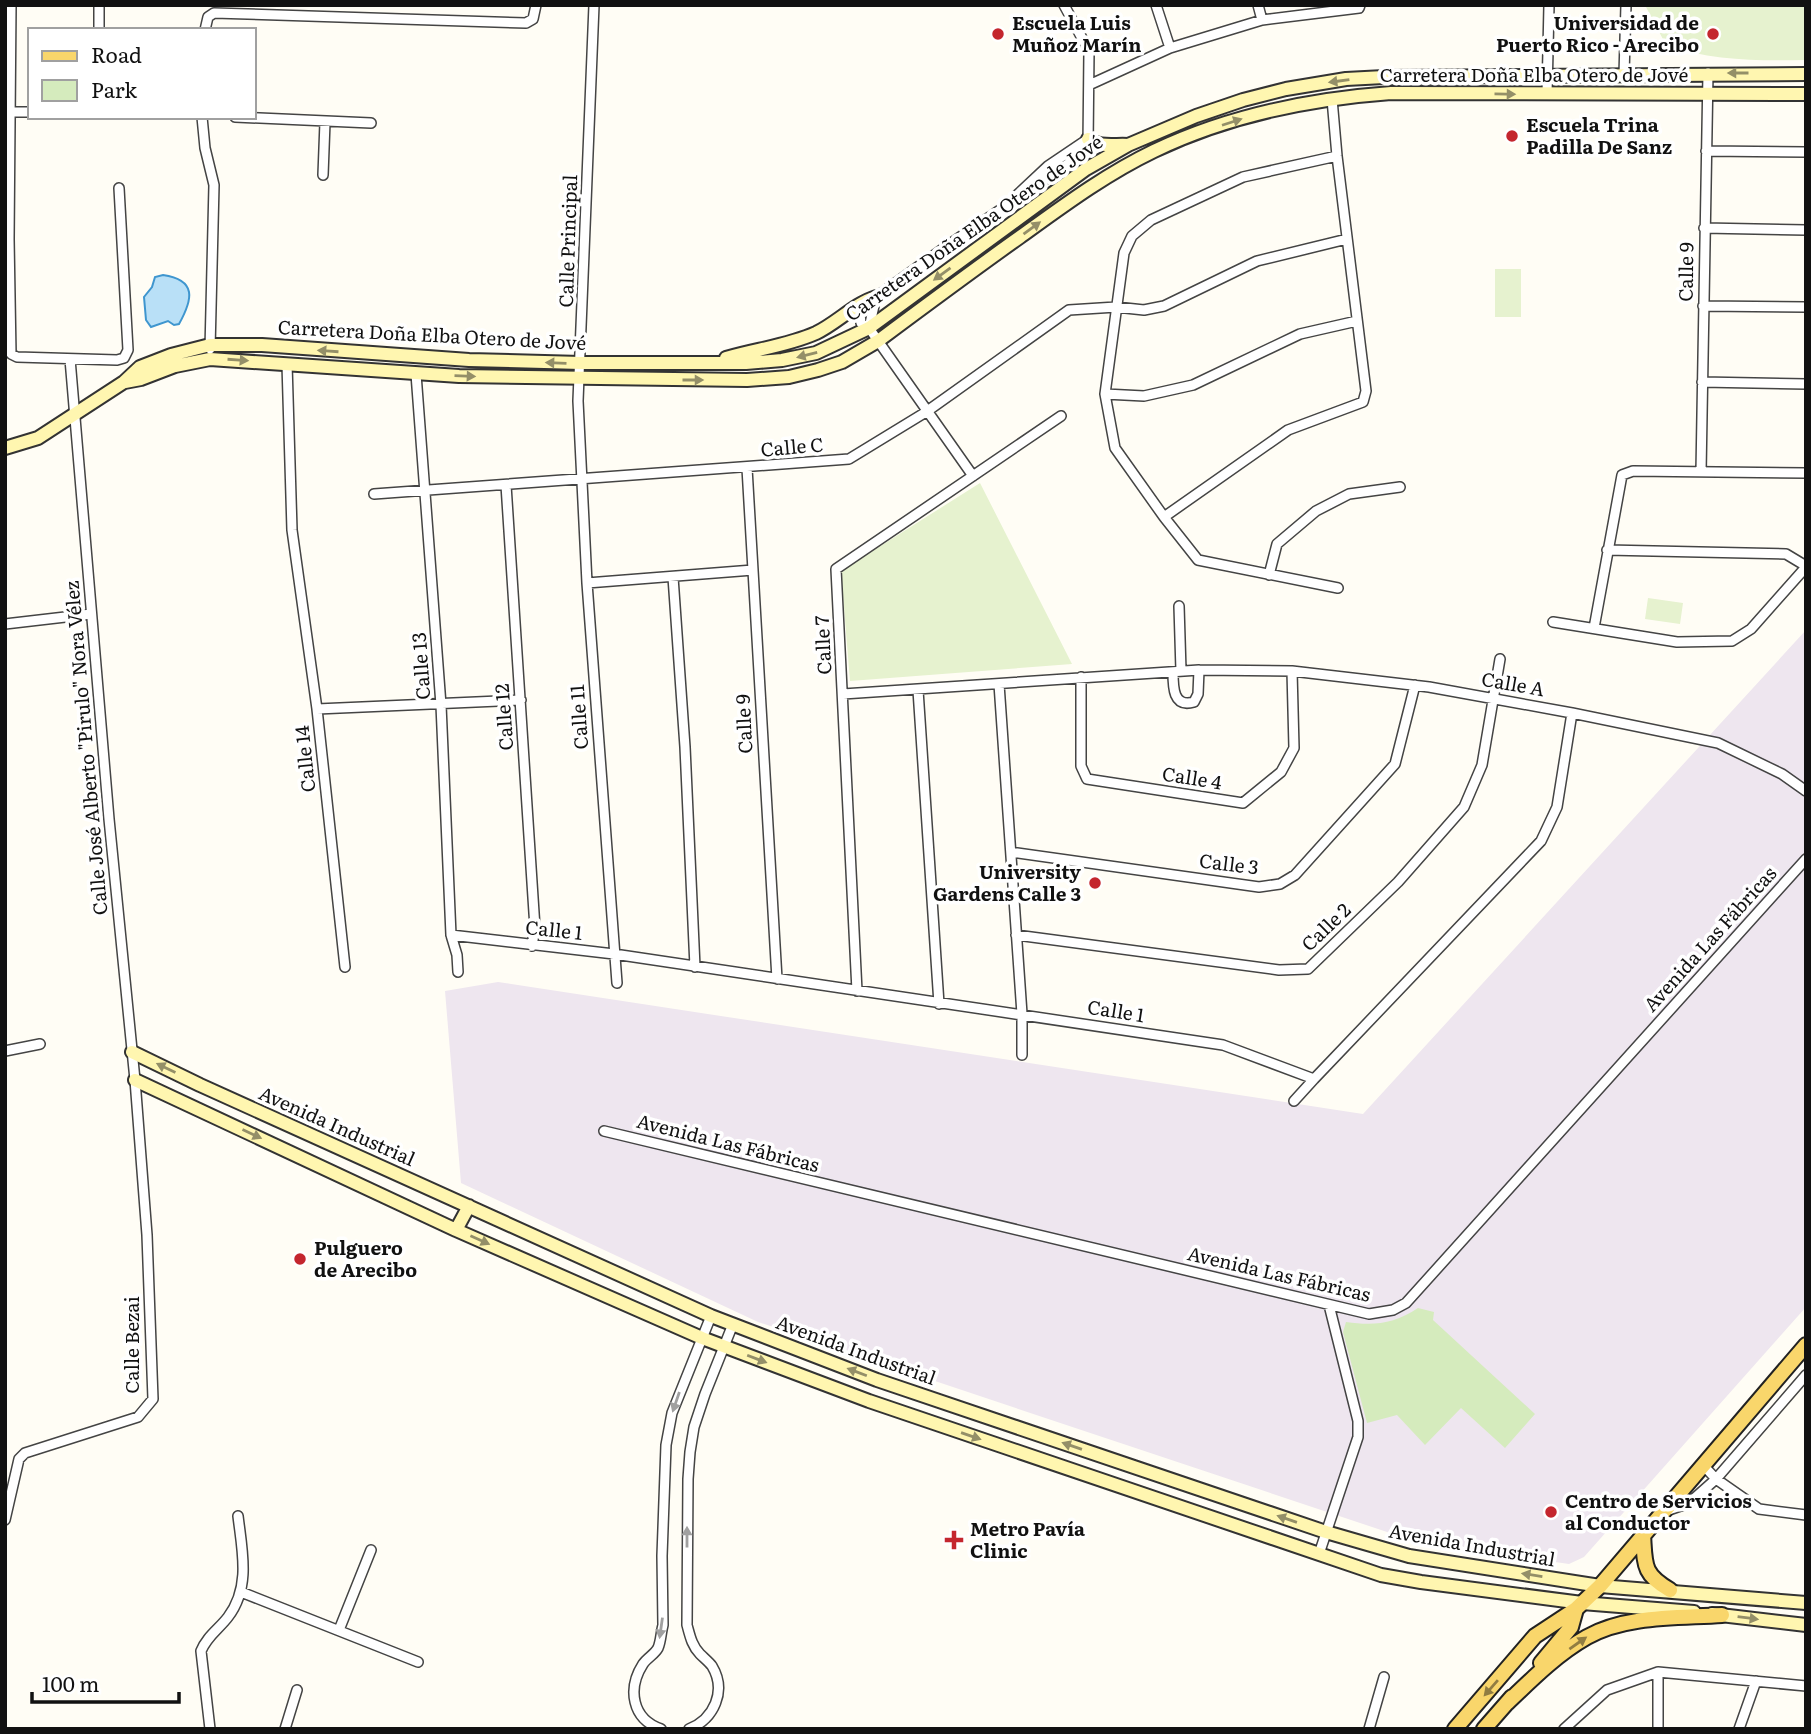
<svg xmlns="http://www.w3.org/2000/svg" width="1811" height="1734" font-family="Literata,serif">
  <rect width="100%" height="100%" fill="#fffdf5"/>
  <path fill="#eee6ef" d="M 1806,630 L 1806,1307 L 1584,1557 L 1569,1564 L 1478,1551 L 1396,1535 L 758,1322 L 461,1183 L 445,991 L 498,982 L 1363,1114 Z"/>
  <path fill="#d5ebbd" d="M 1418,1308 L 1434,1312 L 1433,1320 L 1535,1414 L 1505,1448 L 1461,1408 L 1425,1445 L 1397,1415 L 1367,1423 L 1343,1332 L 1346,1322 C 1374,1326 1394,1324 1418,1308 Z"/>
  <path fill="#e6f2cf" d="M 1645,5 L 1806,5 L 1806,60 C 1759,61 1711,61 1666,45 Z
    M 1495,269 L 1521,269 L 1521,317 L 1495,317 Z
    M 980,483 L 1072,664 L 850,681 L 841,571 Z
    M 1648,598 L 1683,603 L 1680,624 L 1645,619 Z"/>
  <path fill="#b9e0f7" stroke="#3f96cf" stroke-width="2" d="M 163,275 C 197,280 193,299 179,324 L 174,325 L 168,321 L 151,327 L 146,320 L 144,297 L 152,287 L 155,277 Z"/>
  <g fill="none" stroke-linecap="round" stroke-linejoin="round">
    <g stroke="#444" stroke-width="12">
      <path id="street" d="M 11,5 L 9,239 L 11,354 L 17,357 L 117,360 L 124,358 L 128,350 L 119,188
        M 594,5 L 578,401 L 587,583 L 617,983
        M 1156,5 L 1170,48
        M 1258,5 L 1262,20
        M 99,30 L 99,5
        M 205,30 L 208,17 L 214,13 L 526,23 L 533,19 L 536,5
        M 1624,75 L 1626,5
        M 1089,85 L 1170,48 L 1262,20 L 1359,8 L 1360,5
        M 1547,94 L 1549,5
        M 10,112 L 30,112
        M 202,117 L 205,148 L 214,185 L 210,349
        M 235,117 L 371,123
        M 1706,151 L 1806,152
        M 1337,156 L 1243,177 L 1151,220 L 1132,236 L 1124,253 L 1105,394 L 1115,448 L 1164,517 L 1198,560 L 1338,588
        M 323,175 L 325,122
        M 1016,196 L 1048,166 L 1088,139
        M 1704,228 L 1806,230
        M 1703,306 L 1806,307
        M 869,328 L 876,297
        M 287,364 L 292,530 L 317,709 L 345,967
        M 416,374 L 441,705 L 451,935 L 457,955 L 458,972
        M 1702,382 L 1806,384
        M 1105,394 L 1144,396 L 1193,385 L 1300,334 L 1357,321
        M 747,468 L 777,979
        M 1701,472 L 1708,73
        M 973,476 L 869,328 L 861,323 L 860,314 L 865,306 L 876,297 L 944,248 L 1078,157 L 1088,145 L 1089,51 L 1064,5
        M 506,485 L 535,928 L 532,946
        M 374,494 L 849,459 L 926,412 L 1069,310 L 1116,307 L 1144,310 L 1164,306 L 1257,261 L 1347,239
        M 1164,517 L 1288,430 L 1363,402 L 1366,391 L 1337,156 L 1332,99
        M 1607,550 L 1786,554 L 1806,566
        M 1269,575 L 1277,544 L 1316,511 L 1349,494 L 1400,487
        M 673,577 L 685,747 L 695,967
        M 587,583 L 753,570
        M 1179,606 L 1181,671
        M 1553,622 L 1677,642 L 1732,641 L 1751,629 L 1806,567
        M 5,624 L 91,614
        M 1594,628 L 1622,475 L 1633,471 L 1806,473
        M 1173,672 C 1173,687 1173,708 1194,702 L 1198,694 L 1199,670
        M 1081,677 L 1081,766 L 1087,779 L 1243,803 L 1281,772 L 1294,748 L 1292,671
        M 999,684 L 1022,1014 L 1022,1055
        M 918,690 L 939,1004
        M 843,694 L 1199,670 L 1292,671 L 1429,687 L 1572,713 L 1718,743 L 1782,774 L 1806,791
        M 317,709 L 521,700
        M 1011,852 L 1259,887 L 1280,884 L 1295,875 L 1395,764 L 1415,685
        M 451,935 L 614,954 L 1223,1045 L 1314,1079 L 1541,841 L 1557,807 L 1572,713
        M 1016,935 L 1279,970 L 1308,969 L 1398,882 L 1464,807 L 1482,765 L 1500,659
        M 857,991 L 836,569 L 1061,416
        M 5,1051 L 40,1044
        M 1294,1101 L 1314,1079
        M 604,1131 L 1369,1314 L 1393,1310 L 1406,1303 L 1806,859
        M 1703,1465 L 1716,1479 L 1759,1509 L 1806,1515
        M 1666,1511 L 1689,1503 L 1716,1479 L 1806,1375
        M 5,1520 L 19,1459 L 25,1453 L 138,1417 L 153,1399 L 147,1235 L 135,1080 L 109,819 L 70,359
        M 1319,1554 L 1358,1437 L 1358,1421 L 1329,1305
        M 241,1592 L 418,1662
        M 339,1630 L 371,1550
        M 1658,1672 L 1658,1729
        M 210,1729 L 201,1651 C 207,1636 219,1629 228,1617 C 251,1587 242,1550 238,1516
        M 285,1729 L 297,1690
        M 661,1729 C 632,1719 627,1689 643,1664 C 647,1658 655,1654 658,1648 C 661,1641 661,1632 663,1625 L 662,1556 L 666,1445 L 672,1413 L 711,1316
        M 689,1729 C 714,1719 727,1691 712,1666 C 709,1662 704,1658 700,1654 C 692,1646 690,1636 687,1625 L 688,1479 L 690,1452 L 694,1427 L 705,1394 L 733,1324
        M 1369,1729 L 1384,1677
        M 1564,1729 L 1607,1690 L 1658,1672 L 1806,1686
        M 1739,1729 L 1756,1681"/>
    </g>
    <g stroke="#333" stroke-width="16">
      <path id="secondary" d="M 1088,139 C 1099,148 1115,144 1128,145
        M 726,358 C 756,349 787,346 816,333 C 837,323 854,304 876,297
        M 125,382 L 141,379 L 175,366 L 210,359 L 459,376 L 747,380 L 789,377 L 818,370 L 842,362 L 878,341 C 925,306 972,271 1020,237 C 1063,206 1106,174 1154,151 C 1229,115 1309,99 1391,93 L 1806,94
        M 5,448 L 38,438 L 124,382 L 140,367 L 171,355 L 210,345 L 262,345 L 469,360 L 581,363 L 746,363 L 782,360 L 816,353 L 869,328 L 1086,169 L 1128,145 L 1196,116 L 1243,100 L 1286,89 L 1346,79 L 1384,77 L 1806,74
        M 132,1052 L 200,1085 L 711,1316 L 877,1380 L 1326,1532 L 1409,1556 L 1600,1586 L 1806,1603
        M 135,1080 L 456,1230 L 702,1338 L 869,1401 L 1381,1575 L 1421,1582 L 1582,1603 L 1694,1612
        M 456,1230 L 469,1206
        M 1712,1614 L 1806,1625"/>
    </g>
    <g stroke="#222" stroke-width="18">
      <path id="primary" d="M 1643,1534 C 1645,1564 1642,1574 1670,1590
        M 1541,1663 L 1571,1627 L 1576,1609
        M 1507,1703 C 1532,1679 1557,1654 1587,1637 C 1626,1615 1679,1618 1722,1615
        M 1455,1729 L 1535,1636 L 1576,1609 L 1600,1586 L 1806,1345
        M 1484,1729 L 1512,1697"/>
    </g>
    <use href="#street" stroke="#fff" stroke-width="9"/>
    <use href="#secondary" stroke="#fff6b0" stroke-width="12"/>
    <use href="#primary" stroke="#f9d66b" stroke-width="14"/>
  </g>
  <defs><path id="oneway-solid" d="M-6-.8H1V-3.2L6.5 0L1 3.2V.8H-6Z" transform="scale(1.75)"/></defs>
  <g fill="#948f68">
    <use href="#oneway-solid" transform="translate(1738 73) rotate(-180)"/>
    <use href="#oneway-solid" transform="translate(1339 81) rotate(172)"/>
    <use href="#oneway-solid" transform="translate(1505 94) rotate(1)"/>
    <use href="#oneway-solid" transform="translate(1232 122) rotate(-18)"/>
    <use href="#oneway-solid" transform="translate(1032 228) rotate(-36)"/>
    <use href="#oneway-solid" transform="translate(942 274) rotate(144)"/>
    <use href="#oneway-solid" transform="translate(328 351) rotate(-176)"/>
    <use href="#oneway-solid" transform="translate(807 355) rotate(166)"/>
    <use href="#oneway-solid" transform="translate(238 360) rotate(4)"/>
    <use href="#oneway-solid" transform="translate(556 363) rotate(-178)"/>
    <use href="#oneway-solid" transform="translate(465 376) rotate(2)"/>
    <use href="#oneway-solid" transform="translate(693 380)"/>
    <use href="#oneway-solid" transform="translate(166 1068) rotate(-154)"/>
    <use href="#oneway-solid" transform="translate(252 1134) rotate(25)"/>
    <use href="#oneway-solid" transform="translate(480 1240) rotate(24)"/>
    <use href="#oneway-solid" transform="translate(757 1359) rotate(21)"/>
    <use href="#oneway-solid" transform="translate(857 1372) rotate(-159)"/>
    <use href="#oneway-solid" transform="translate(971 1436) rotate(19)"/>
    <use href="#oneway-solid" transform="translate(1072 1446) rotate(-161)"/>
    <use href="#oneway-solid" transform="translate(1287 1519) rotate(-161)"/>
    <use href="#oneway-solid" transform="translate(1532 1575) rotate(-171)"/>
    <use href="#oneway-solid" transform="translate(1748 1618) rotate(7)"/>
  </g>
  <g fill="#a0a0a0">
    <use href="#oneway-solid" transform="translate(676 1402) rotate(109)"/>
    <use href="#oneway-solid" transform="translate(687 1537) rotate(-90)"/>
    <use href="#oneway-solid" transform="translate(661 1628) rotate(98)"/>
  </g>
  <g fill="#917d42">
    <use href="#oneway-solid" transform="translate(1578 1643) rotate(-35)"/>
    <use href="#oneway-solid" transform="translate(1491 1688) rotate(131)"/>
  </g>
  <g fill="#c4262e" stroke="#fff" stroke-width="2.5">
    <circle cx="998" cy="34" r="7"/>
    <circle cx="1713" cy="34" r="7"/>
    <circle cx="1512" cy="136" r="7"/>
    <circle cx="1095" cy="883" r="7"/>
    <circle cx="300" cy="1259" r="7"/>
    <circle cx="1551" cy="1512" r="7"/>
    <path d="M950.5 1529.5h7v7h7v7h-7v7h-7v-7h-7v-7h7z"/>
  </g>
  <g text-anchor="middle" stroke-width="7" stroke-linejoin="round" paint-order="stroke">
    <g font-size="19" font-weight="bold" fill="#111" stroke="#fff" text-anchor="start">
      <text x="1012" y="30">Escuela Luis<tspan x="1012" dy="22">Muñoz Marín</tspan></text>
      <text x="1699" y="30" text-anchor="end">Universidad de<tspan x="1699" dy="22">Puerto Rico - Arecibo</tspan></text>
      <text x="1526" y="132">Escuela Trina<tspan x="1526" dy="22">Padilla De Sanz</tspan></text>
      <text x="1081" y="879" text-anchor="end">University<tspan x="1081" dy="22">Gardens Calle 3</tspan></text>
      <text x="314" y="1255">Pulguero<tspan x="314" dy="22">de Arecibo</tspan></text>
      <text x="1565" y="1508">Centro de Servicios<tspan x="1565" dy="22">al Conductor</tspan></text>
      <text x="970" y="1536">Metro Pavía<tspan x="970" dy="22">Clinic</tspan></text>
    </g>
    <g font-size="19" fill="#111" stroke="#fff">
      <text x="1534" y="82">Carretera Doña Elba Otero de Jové</text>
      <text transform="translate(974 228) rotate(-35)" y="7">Carretera Doña Elba Otero de Jové</text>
      <text transform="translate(568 241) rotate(-88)" y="7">Calle Principal</text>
      <text transform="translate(1686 272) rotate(-89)" y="7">Calle 9</text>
      <text transform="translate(432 335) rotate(3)" y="7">Carretera Doña Elba Otero de Jové</text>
      <text transform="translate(792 447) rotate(-5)" y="7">Calle C</text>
      <text transform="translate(823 645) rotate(-93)" y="7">Calle 7</text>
      <text transform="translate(421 666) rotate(-94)" y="7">Calle 13</text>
      <text transform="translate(1513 684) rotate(10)" y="7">Calle A</text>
      <text transform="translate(504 717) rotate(-94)" y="7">Calle 12</text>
      <text transform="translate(579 717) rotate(-94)" y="7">Calle 11</text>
      <text transform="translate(744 724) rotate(-93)" y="7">Calle 9</text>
      <text transform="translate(86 748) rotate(-95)" y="7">Calle José Alberto "Pirulo" Nora Vélez</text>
      <text transform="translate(305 759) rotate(-96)" y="7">Calle 14</text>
      <text transform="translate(1192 778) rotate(9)" y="7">Calle 4</text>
      <text transform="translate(1229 864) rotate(7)" y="7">Calle 3</text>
      <text transform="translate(1326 927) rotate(-44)" y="7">Calle 2</text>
      <text transform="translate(554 930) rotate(6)" y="7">Calle 1</text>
      <text transform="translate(1710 939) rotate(-48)" y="7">Avenida Las Fábricas</text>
      <text transform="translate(1116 1011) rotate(9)" y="7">Calle 1</text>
      <text transform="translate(337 1126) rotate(24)" y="7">Avenida Industrial</text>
      <text transform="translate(728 1143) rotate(14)" y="7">Avenida Las Fábricas</text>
      <text transform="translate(1279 1274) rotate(13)" y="7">Avenida Las Fábricas</text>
      <text transform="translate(132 1345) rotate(-90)" y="7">Calle Bezai</text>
      <text transform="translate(856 1350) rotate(20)" y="7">Avenida Industrial</text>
      <text transform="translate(1472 1545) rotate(10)" y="7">Avenida Industrial</text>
    </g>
  </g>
  <rect width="1811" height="1734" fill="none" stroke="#111111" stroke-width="14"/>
  <rect x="28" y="28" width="228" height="91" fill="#ffffff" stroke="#a0a0a0" stroke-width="2"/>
  <rect x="42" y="51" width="35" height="10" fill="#f9d66b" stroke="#a0a0a0" stroke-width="2"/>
  <text x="91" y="63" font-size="21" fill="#111111">Road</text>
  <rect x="42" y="80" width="35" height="21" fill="#d5ebbd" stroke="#a0a0a0" stroke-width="2"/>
  <text x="91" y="98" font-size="21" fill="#111111">Park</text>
  <path d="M32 1692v10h147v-10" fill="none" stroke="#111111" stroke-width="3.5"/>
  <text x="42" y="1692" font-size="21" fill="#111111" stroke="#ffffff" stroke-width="5" paint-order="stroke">100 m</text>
</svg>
